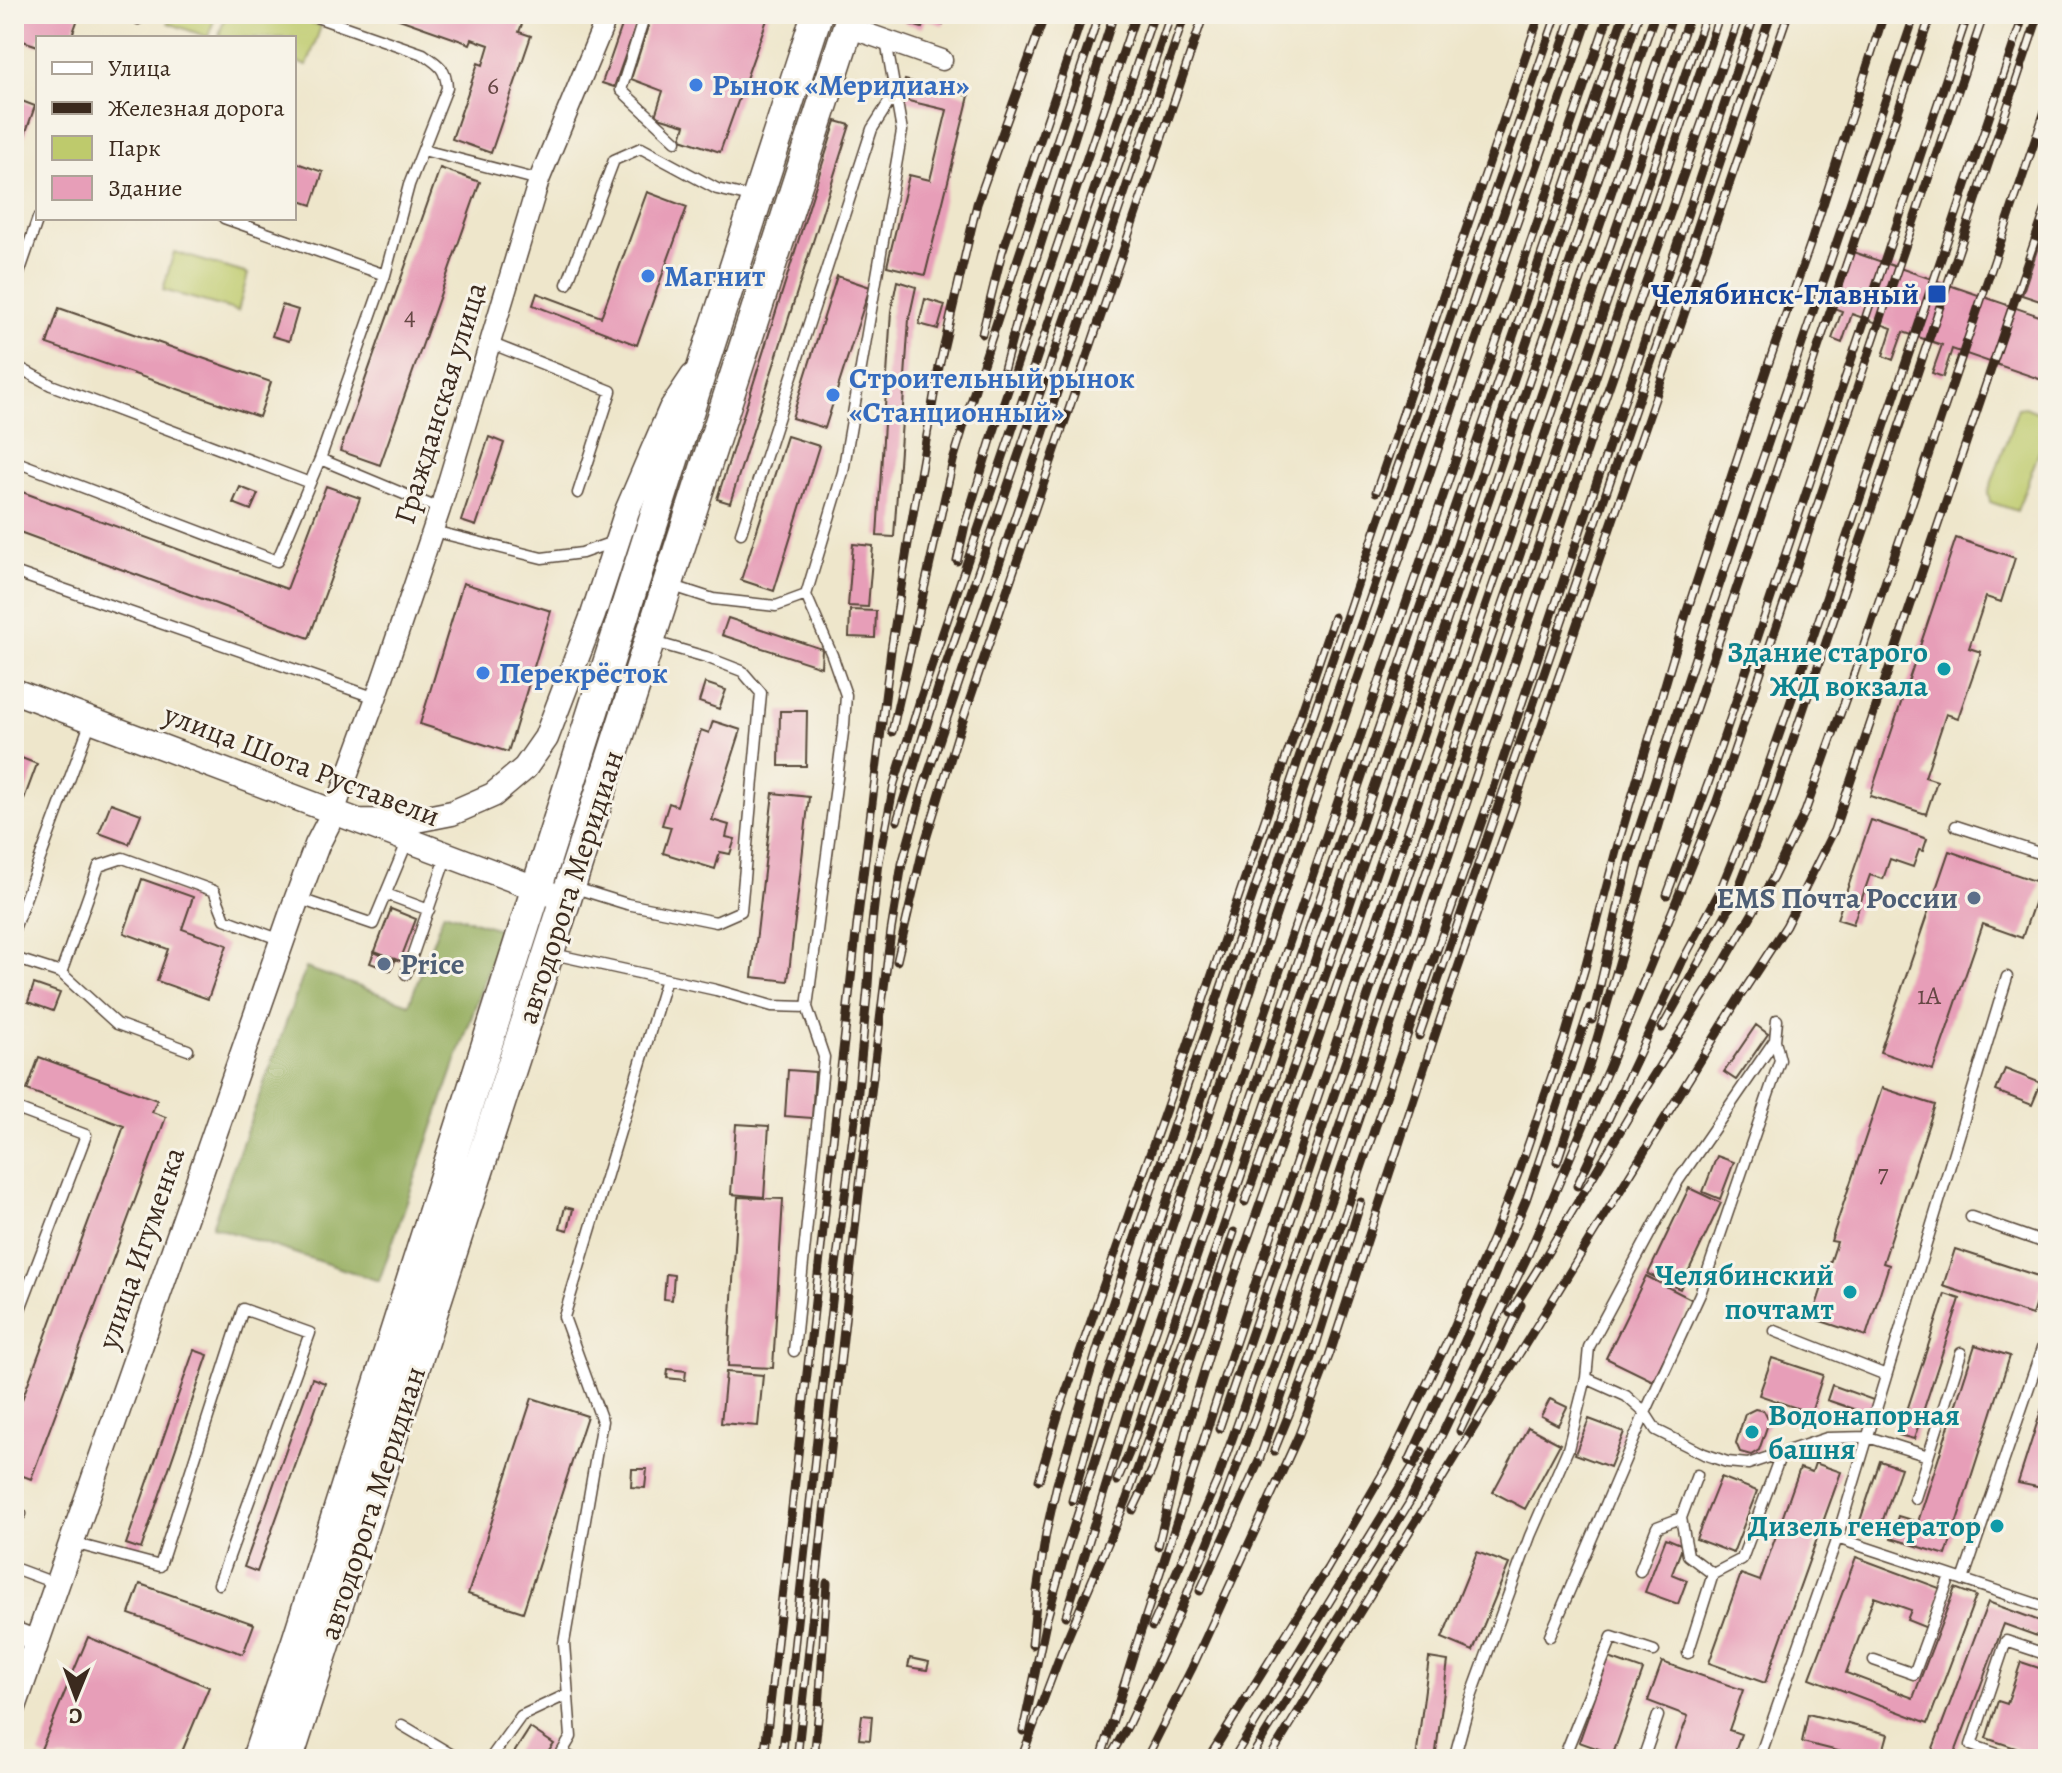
<svg xmlns="http://www.w3.org/2000/svg" width="2062" height="1773" font-family="Alegreya,serif">
  <rect width="100%" height="100%" fill="#f7f3e8"/>
  <filter id="ink" filterUnits="userSpaceOnUse"><feTurbulence type="fractalNoise" baseFrequency=".0125" numOctaves="2"/><feDisplacementMap in="SourceGraphic" scale="16" xChannelSelector="R" yChannelSelector="G"/><feConvolveMatrix kernelMatrix="1 2 1 2 8 2 1 2 1" color-interpolation-filters="sRGB"/></filter>
  <filter id="wash" filterUnits="userSpaceOnUse"><feTurbulence type="fractalNoise" baseFrequency=".006" numOctaves="4" result="noise"/><feDisplacementMap in="SourceGraphic" scale="32" xChannelSelector="R" yChannelSelector="G"/><feGaussianBlur stdDeviation="1.8" result="paint"/><feColorMatrix in="noise" values="0 0 0 0 0 0 0 0 0 0 0 0 0 0 0 0 0 1.4 0 .05"/><feComposite in="paint" operator="in"/></filter>
  <g filter="url(#wash)">
    <rect width="100%" height="100%" fill="#eee6cb"/>
    <path fill="#beca6c" stroke="#7c7a45" stroke-width="2" d="M 171,14 L 216,14 L 208,37 L 168,23 Z
      M 226,14 L 286,14 L 321,26 L 307,66 L 294,61 L 294,38 L 227,38 L 219,35 Z
      M 174,252 L 248,274 L 238,311 L 163,290 Z
      M 2025,407 L 2047,416 L 2048,427 L 2017,511 L 1990,502 L 1988,493 L 2018,408 Z"/>
    <path fill="#96ae60" stroke="#686c3f" stroke-width="2" d="M 444,912 L 502,930 L 379,1281 L 212,1226 L 306,968 L 409,1004 Z"/>
    <g id="blocks">
      <path fill="#e79eb8" d="M 14,14 L 72,14 L 79,16 L 71,38 L 38,38 L 38,46 L 14,38 Z
        M 385,14 L 509,14 L 524,19 L 519,32 L 531,36 L 491,153 L 452,139 L 478,63 L 483,65 L 489,45 L 472,39 L 470,44 Z
        M 626,14 L 640,14 L 614,87 L 602,83 Z
        M 652,14 L 769,14 L 720,152 L 681,139 L 685,125 L 655,116 L 663,91 L 631,79 Z
        M 906,14 L 947,14 L 943,25 L 925,19 L 922,28 L 903,22 Z
        M 905,80 L 969,96 L 925,275 L 887,266 L 909,175 L 930,180 L 947,110 L 900,99 Z
        M 14,98 L 35,106 L 14,166 Z
        M 836,121 L 850,125 L 730,503 L 717,499 Z
        M 294,162 L 323,172 L 312,205 L 294,199 Z
        M 440,168 L 480,182 L 380,465 L 340,451 Z
        M 647,192 L 687,207 L 637,345 L 533,305 L 537,293 L 601,317 Z
        M 2047,220 L 2048,277 L 2040,301 L 2022,295 Z
        M 1850,251 L 2048,319 L 2048,382 L 1952,349 L 1943,377 L 1932,373 L 1942,345 L 1903,332 L 1893,360 L 1883,356 L 1892,328 L 1852,314 L 1842,343 L 1832,339 L 1842,311 L 1831,307 Z
        M 837,276 L 870,287 L 825,428 L 792,418 Z
        M 897,281 L 916,287 L 909,319 L 894,537 L 877,536 L 891,311 Z
        M 925,299 L 945,305 L 938,329 L 919,324 Z
        M 282,305 L 298,310 L 289,341 L 272,336 Z
        M 59,308 L 271,382 L 259,417 L 47,344 Z
        M 787,436 L 819,446 L 774,591 L 741,580 Z
        M 489,437 L 504,443 L 476,526 L 461,521 Z
        M 326,486 L 360,498 L 309,638 L 14,530 L 14,489 L 287,589 Z
        M 240,487 L 258,494 L 251,510 L 233,503 Z
        M 1956,538 L 2015,558 L 2001,602 L 1986,597 L 1969,648 L 1981,652 L 1958,718 L 1946,714 L 1925,777 L 1937,781 L 1926,814 L 1870,796 Z
        M 853,544 L 873,546 L 868,607 L 848,606 Z
        M 463,583 L 551,611 L 508,752 L 420,724 Z
        M 850,610 L 876,611 L 875,638 L 849,637 Z
        M 728,618 L 822,649 L 821,667 L 722,635 Z
        M 705,683 L 726,690 L 719,709 L 699,702 Z
        M 780,711 L 807,711 L 806,766 L 779,766 Z
        M 713,721 L 741,730 L 712,820 L 729,825 L 726,837 L 735,839 L 730,854 L 720,852 L 715,869 L 663,853 L 671,827 L 662,825 L 669,803 L 677,806 L 701,730 L 709,733 Z
        M 14,755 L 37,764 L 14,826 Z
        M 773,793 L 809,797 L 788,981 L 752,977 Z
        M 111,803 L 141,814 L 129,844 L 99,833 Z
        M 1871,820 L 1927,839 L 1923,851 L 1919,850 L 1913,867 L 1890,859 L 1883,879 L 1870,875 L 1853,924 L 1837,919 Z
        M 1949,851 L 2041,883 L 2022,938 L 1983,924 L 1933,1070 L 1880,1052 Z
        M 142,879 L 193,897 L 182,929 L 227,945 L 208,999 L 157,981 L 168,949 L 124,933 Z
        M 391,909 L 416,919 L 400,961 L 375,951 Z
        M 374,952 L 395,961 L 391,971 L 370,963 Z
        M 34,984 L 60,993 L 53,1011 L 28,1002 Z
        M 1756,1025 L 1768,1034 L 1736,1080 L 1724,1072 Z
        M 39,1057 L 157,1100 L 152,1112 L 166,1117 L 31,1479 L 18,1474 L 14,1485 L 14,1421 L 124,1126 L 27,1090 Z
        M 2005,1069 L 2041,1083 L 2032,1105 L 1996,1091 Z
        M 788,1070 L 815,1072 L 812,1118 L 785,1116 Z
        M 1882,1088 L 1935,1105 L 1883,1263 L 1889,1265 L 1866,1336 L 1812,1318 L 1837,1242 L 1831,1241 Z
        M 736,1124 L 769,1126 L 764,1197 L 731,1194 Z
        M 1717,1156 L 1734,1162 L 1720,1199 L 1703,1192 Z
        M 1689,1188 L 1721,1203 L 1680,1289 L 1648,1274 Z
        M 738,1197 L 783,1199 L 773,1368 L 728,1366 Z
        M 565,1207 L 573,1209 L 568,1230 L 560,1228 Z
        M 1955,1249 L 2044,1278 L 2032,1315 L 1943,1286 Z
        M 666,1274 L 674,1275 L 672,1300 L 664,1299 Z
        M 1646,1276 L 1693,1300 L 1653,1381 L 1606,1358 Z
        M 1945,1294 L 1960,1299 L 1914,1439 L 1899,1435 Z
        M 1975,1345 L 2010,1356 L 1946,1555 L 1891,1538 L 1898,1516 L 1918,1522 Z
        M 194,1350 L 208,1355 L 141,1549 L 126,1544 Z
        M 1772,1358 L 1823,1375 L 1811,1413 L 1759,1395 Z
        M 668,1369 L 686,1371 L 685,1380 L 667,1378 Z
        M 726,1372 L 763,1375 L 758,1426 L 721,1423 Z
        M 312,1378 L 325,1383 L 257,1572 L 244,1567 Z
        M 1832,1385 L 1876,1401 L 1871,1415 L 1827,1400 Z
        M 2047,1392 L 2048,1486 L 2037,1487 L 2018,1483 Z
        M 532,1398 L 587,1416 L 523,1612 L 468,1594 Z
        M 1550,1399 L 1567,1407 L 1558,1425 L 1541,1416 Z
        M 1755,1409 L 1764,1411 L 1769,1421 L 1759,1450 L 1751,1455 L 1740,1452 L 1736,1443 L 1745,1414 Z
        M 1589,1419 L 1624,1432 L 1610,1467 L 1575,1454 Z
        M 1528,1427 L 1560,1444 L 1525,1509 L 1493,1492 Z
        M 1880,1461 L 1901,1468 L 1879,1531 L 1859,1524 Z
        M 1815,1463 L 1841,1472 L 1765,1683 L 1709,1663 L 1741,1574 L 1760,1581 L 1800,1468 L 1812,1472 Z
        M 632,1469 L 647,1469 L 645,1488 L 631,1487 Z
        M 1721,1477 L 1757,1491 L 1733,1553 L 1696,1539 Z
        M 1666,1538 L 1683,1545 L 1672,1574 L 1687,1580 L 1678,1604 L 1645,1592 Z
        M 1477,1552 L 1509,1564 L 1473,1651 L 1442,1638 Z
        M 1856,1557 L 1942,1589 L 1927,1628 L 1907,1620 L 1911,1610 L 1874,1597 L 1846,1673 L 1913,1698 L 1955,1588 L 1976,1596 L 1928,1723 L 1810,1678 Z
        M 140,1584 L 254,1624 L 243,1654 L 129,1614 Z
        M 1988,1602 L 2048,1624 L 2048,1640 L 2004,1624 L 1953,1758 L 1932,1751 Z
        M 88,1637 L 209,1687 L 179,1759 L 50,1759 L 39,1754 Z
        M 910,1658 L 929,1662 L 927,1670 L 908,1667 Z
        M 1429,1658 L 1448,1661 L 1435,1759 L 1416,1759 Z
        M 1609,1658 L 1643,1670 L 1613,1754 L 1579,1742 Z
        M 1662,1662 L 1743,1690 L 1729,1730 L 1741,1734 L 1732,1759 L 1672,1759 L 1688,1716 L 1648,1701 Z
        M 2021,1662 L 2048,1671 L 2048,1695 L 2041,1717 L 2048,1719 L 2048,1759 L 1986,1738 L 1998,1701 L 2007,1704 Z
        M 1808,1714 L 1888,1734 L 1881,1759 L 1870,1759 L 1802,1742 Z
        M 862,1715 L 872,1716 L 870,1740 L 859,1739 Z
        M 530,1728 L 554,1744 L 543,1759 L 510,1759 Z"/>
    </g>
  </g>
  <g filter="url(#ink)">
    <use href="#blocks" fill-opacity="0" stroke="#564638" stroke-width="2"/>
    <g fill="none" stroke-linecap="round" stroke-linejoin="round">
      <g stroke="#564638" stroke-width="13">
        <path id="service" d="M 645,14 L 621,90 L 676,141
          M 138,19 L 140,14
          M 423,150 L 539,180
          M 224,218 L 385,275
          M 567,284 L 614,160 L 641,148 L 717,189 L 755,198
          M 14,288 L 38,218
          M 490,343 L 611,391 L 578,493
          M 14,365 L 51,385 L 310,483
          M 320,459 L 440,509
          M 14,461 L 277,561 L 320,459 L 385,275 L 409,185 L 447,88 C 446,68 438,64 423,54 L 308,14
          M 433,531 L 542,558 L 582,553 L 613,542
          M 741,533 L 872,129 L 895,93
          M 14,572 L 376,698
          M 670,585 L 713,599 L 776,606 L 806,595 L 843,472 L 902,131 L 886,41
          M 1956,826 L 2048,856
          M 572,887 L 627,904 L 716,922 L 741,911 L 761,693 L 742,671 L 706,657 L 654,642
          M 386,894 L 429,910
          M 297,898 L 373,924 L 408,840
          M 14,929 L 91,721
          M 553,954 L 716,990 L 772,1006 L 807,1007 L 844,725 L 846,695 L 832,655 L 806,595
          M 14,958 L 61,973 L 117,1024 L 188,1050
          M 61,973 L 99,866 L 123,858 L 214,891 L 225,919 L 281,940
          M 406,974 L 447,855
          M 14,1108 L 86,1135 L 14,1325
          M 1971,1217 L 2048,1244
          M 1775,1331 L 1886,1375
          M 794,1351 L 824,1057 L 807,1007
          M 1586,1378 L 1589,1347 L 1678,1181 L 1775,1040 L 1777,1020
          M 1697,1475 L 1681,1518 L 1688,1555 L 1713,1574
          M 1915,1498 L 1961,1353
          M 14,1511 L 21,1514
          M 1837,1538 L 2048,1608
          M 73,1543 L 160,1566 L 243,1309 L 310,1333 L 219,1584
          M 14,1568 L 57,1584
          M 1640,1571 L 1657,1527 L 1681,1518
          M 1963,1580 L 2048,1331
          M 1550,1636 L 1645,1413 L 1700,1294 L 1780,1060 L 1775,1040
          M 1688,1653 L 1713,1574 L 1742,1559 L 1781,1454
          M 1874,1660 L 1914,1674 L 1950,1576
          M 402,1725 L 459,1759
          M 562,1752 L 574,1759
          M 2006,1757 L 1971,1745 L 2006,1641 L 2048,1655
          M 490,1759 L 521,1716 L 568,1694
          M 558,1759 L 571,1737 L 564,1643 L 602,1421 L 564,1317 L 666,979
          M 1454,1759 L 1470,1700 L 1530,1536 L 1568,1449 L 1586,1378 L 1626,1396 L 1645,1413 L 1656,1430 L 1704,1454 L 1727,1462 L 1748,1464 L 1827,1438 L 1868,1437 L 1928,1456
          M 1568,1759 L 1564,1757 L 1612,1637 L 1654,1651
          M 1643,1759 L 1658,1716
          M 1759,1759 L 1837,1538 L 2007,977"/>
      </g>
      <g stroke="#564638" stroke-width="23">
        <path id="minor" d="M 848,27 L 942,60
          M 334,812 L 376,698 L 440,509 L 539,180 L 608,14
          M 14,1632 L 37,1641"/>
      </g>
      <g stroke="#564638" stroke-width="27">
        <path id="tertiary" d="M 14,691 L 551,894
          M 358,821 L 406,822 L 452,813 L 493,795 L 525,768 L 546,738 L 593,615 L 627,511 L 651,455 L 671,409 L 693,376
          M 14,1707 L 297,898 L 317,845 L 334,812"/>
      </g>
      <g stroke="#564638" stroke-width="33">
        <path id="primary" d="M 257,1759 L 297,1641 L 706,356 L 817,14
          M 288,1759 L 852,14"/>
      </g>
      <use href="#service" stroke="#fff" stroke-width="10"/>
      <use href="#minor" stroke="#fff" stroke-width="20"/>
      <use href="#tertiary" stroke="#fff" stroke-width="24"/>
      <use href="#primary" stroke="#fff" stroke-width="30"/>
      <g stroke="#3b2a1e" stroke-width="9">
        <path id="rail" d="M 982,334 L 1002,252 L 1083,14
          M 1004,369 L 1020,309 L 1114,14
          M 1376,492 L 1540,14
          M 957,561 L 965,525 L 991,440 L 1136,14
          M 892,732 L 953,461 L 979,376 L 1099,14
          M 897,821 L 940,682 L 1171,14
          M 1667,895 L 1709,781 L 1968,14
          M 897,961 L 923,849 L 958,734 L 1204,14
          M 1592,1020 L 1630,856 L 1708,618 L 1915,14
          M 1662,1028 L 1734,900 L 1774,796 L 2039,14
          M 1419,1036 L 1771,14
          M 1557,1162 L 1592,1056 L 1675,770 L 1931,14
          M 1577,1186 L 1682,962 L 1720,891 L 1752,812 L 1799,678 L 2024,14
          M 1245,1202 L 1307,1029 L 1655,14
          M 1510,1313 L 1542,1262 L 1647,1086 L 1713,981 L 1773,878 L 1805,812 L 1846,698 L 2048,102
          M 1219,1429 L 1706,14
          M 1460,1431 L 1521,1305
          M 1274,1451 L 1312,1358 L 1361,1202
          M 1409,1461 L 1487,1293 L 1526,1200 L 1590,1008
          M 1039,1480 L 1060,1409 L 1174,1086 L 1334,617
          M 1117,1481 L 1129,1453 L 1624,14
          M 1072,1501 L 1103,1390 L 1216,1056 L 1299,802 L 1573,14
          M 1133,1510 L 1152,1470 L 1234,1232
          M 1158,1546 L 1188,1423 L 1225,1303 L 1319,1037 L 1673,14
          M 1200,1591 L 1259,1461 L 1493,789 L 1755,14
          M 1066,1616 L 1134,1394 L 1609,14
          M 1152,1627 L 1217,1481 L 1241,1414 L 1720,14
          M 1032,1645 L 1037,1592 L 1046,1533 L 1057,1484 L 1101,1337 L 1253,894 L 1379,520 L 1557,14
          M 1023,1731 L 1045,1626 L 1066,1550 L 1146,1304 L 1292,867 L 1590,14
          M 1102,1755 L 1137,1643 L 1232,1353 L 1370,941 L 1690,14
          M 764,1759 L 858,916 L 891,650 L 909,537 L 939,367 L 977,204 L 1045,14
          M 782,1759 L 836,1265 L 856,1112 L 868,985 L 872,924 L 879,862 L 894,784 L 920,700 L 1154,14
          M 797,1759 L 861,1174 L 891,931 L 902,864 L 924,786 L 1185,14
          M 814,1759 L 819,1708 L 827,1583
          M 1021,1759 L 1061,1653 L 1126,1501 L 1228,1214 L 1639,14
          M 1109,1759 L 1127,1727 L 1167,1642 L 1209,1541 L 1279,1352 L 1596,424 L 1740,14
          M 1146,1759 L 1192,1668 L 1298,1437 L 1329,1356 L 1441,1017 L 1788,14
          M 1208,1759 L 1327,1569 L 1386,1468 L 1451,1334 L 1493,1238 L 1518,1174 L 1564,1040 L 1585,968 L 1616,851 L 1686,614 L 1767,368 L 1811,242 L 1884,14
          M 1233,1759 L 1422,1451
          M 1250,1759 L 1409,1503 L 1529,1253 L 1608,1069 L 1717,801 L 1984,14
          M 1269,1759 L 1739,998 L 1786,926 L 1834,830 L 2048,202"/>
      </g>
      <use href="#rail" stroke="#f7f3e8" stroke-width="6" stroke-dasharray="18" stroke-linecap="butt"/>
    </g>
  </g>
  <g fill="#3f7fe0" stroke="#f7f3e8" stroke-width="3">
    <circle cx="696" cy="85" r="8"/>
    <circle cx="648" cy="276" r="8"/>
    <circle cx="833" cy="395" r="8"/>
    <circle cx="483" cy="673" r="8"/>
  </g>
  <rect fill="#1a4fb4" stroke="#f7f3e8" stroke-width="3" x="1927" y="284" width="20" height="20" rx="4"/>
  <g fill="#0f9aa8" stroke="#f7f3e8" stroke-width="3">
    <circle cx="1944" cy="669" r="8"/>
    <circle cx="1850" cy="1292" r="8"/>
    <circle cx="1752" cy="1432" r="8"/>
    <circle cx="1997" cy="1526" r="8"/>
  </g>
  <g fill="#5c6f8a" stroke="#f7f3e8" stroke-width="3">
    <circle cx="1974" cy="898" r="8"/>
    <circle cx="384" cy="964" r="8"/>
  </g>
  <g text-anchor="middle" stroke-width="6" stroke-linejoin="round" paint-order="stroke">
    <g font-size="26" fill="#664744">
      <text x="493" y="94">6</text>
      <text x="410" y="325">4</text>
      <text x="1929" y="1004">1А</text>
      <text x="1883" y="1182">7</text>
    </g>
    <g font-size="30" font-weight="bold" fill="#366cbe" stroke="#f7f3e8" text-anchor="start">
      <text x="712" y="95">Рынок «Меридиан»</text>
      <text x="664" y="286">Магнит</text>
      <text x="849" y="388">Строительный рынок<tspan x="849" dy="34">«Станционный»</tspan></text>
      <text x="499" y="683">Перекрёсток</text>
    </g>
    <g font-size="30" font-weight="bold" fill="#164399" stroke="#f7f3e8" text-anchor="end">
      <text x="1919" y="304">Челябинск-Главный</text>
    </g>
    <g font-size="30" fill="#3b2a1e" stroke="#f7f3e8">
      <text transform="translate(440 403) rotate(-73)" y="10">Гражданская улица</text>
      <text transform="translate(302 765) rotate(21)" y="10">улица Шота Руставели</text>
      <text transform="translate(570 887) rotate(-72)" y="10">автодорога Меридиан</text>
      <text transform="translate(141 1248) rotate(-71)" y="10">улица Игуменка</text>
      <text transform="translate(372 1503) rotate(-72)" y="10">автодорога Меридиан</text>
    </g>
    <g font-size="30" font-weight="bold" fill="#0d838f" stroke="#f7f3e8" text-anchor="end">
      <text x="1928" y="662">Здание старого<tspan x="1928" dy="34">ЖД вокзала</tspan></text>
      <text x="1834" y="1285">Челябинский<tspan x="1834" dy="34">почтамт</tspan></text>
      <text x="1768" y="1425" text-anchor="start">Водонапорная<tspan x="1768" dy="34">башня</tspan></text>
      <text x="1981" y="1536">Дизель генератор</text>
    </g>
    <g font-size="30" font-weight="bold" fill="#4e5e75" stroke="#f7f3e8" text-anchor="end">
      <text x="1958" y="908">EMS Почта России</text>
      <text x="400" y="974" text-anchor="start">Price</text>
    </g>
  </g>
  <rect width="2062" height="1773" fill="none" stroke="#f7f3e8" stroke-width="48"/>
  <rect x="36" y="36" width="260" height="184" fill="#f7f3e8" stroke="#aca397" stroke-width="2"/>
  <rect x="52" y="62" width="40" height="12" fill="#ffffff" stroke="#aca397" stroke-width="2"/>
  <text x="108" y="76" font-size="24" fill="#3b2a1e">Улица</text>
  <rect x="52" y="102" width="40" height="12" fill="#3b2a1e" stroke="#aca397" stroke-width="2"/>
  <text x="108" y="116" font-size="24" fill="#3b2a1e">Железная дорога</text>
  <rect x="52" y="136" width="40" height="24" fill="#beca6c" stroke="#aca397" stroke-width="2"/>
  <text x="108" y="156" font-size="24" fill="#3b2a1e">Парк</text>
  <rect x="52" y="176" width="40" height="24" fill="#e79eb8" stroke="#aca397" stroke-width="2"/>
  <text x="108" y="196" font-size="24" fill="#3b2a1e">Здание</text>
  <g transform="translate(76 1697) rotate(181)" stroke="#f7f3e8" stroke-width="6" paint-order="stroke">
  <path d="M0-6L14 30L0 20L-14 30Z" fill="#3b2a1e"/>
  <text y="-12" font-size="22" font-weight="bold" text-anchor="middle" fill="#3b2a1e">С</text>
  </g>
</svg>
